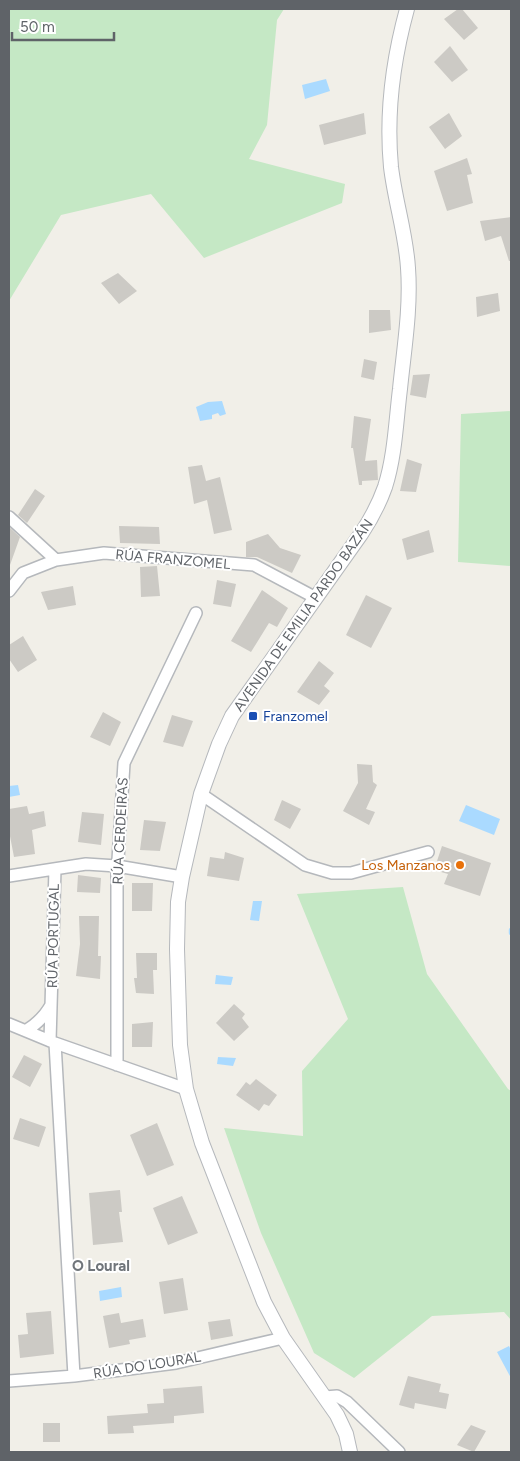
<svg xmlns="http://www.w3.org/2000/svg" width="520" height="1461" font-family="Figtree,sans-serif">
  <rect width="100%" height="100%" fill="#f1efe8"/>
  <path fill="#c5e8c5" d="M 9,9 L 284,9 L 277,20 L 267,125 L 249,159 L 345,184 L 342,203 L 204,258 L 151,194 L 61,215 L 9,301 Z
    M 511,411 L 511,566 L 458,562 L 461,414 Z
    M 403,887 L 427,974 L 508,1089 L 511,1091 L 511,1320 L 504,1312 L 432,1316 L 354,1378 L 314,1353 L 261,1233 L 224,1128 L 303,1136 L 302,1071 L 348,1019 L 297,894 Z"/>
  <path fill="#aadaff" d="M 326,79 L 330,91 L 305,99 L 302,85 Z
    M 222,401 L 226,414 L 220,416 L 218,413 L 212,415 L 212,419 L 200,421 L 196,407 L 208,402 Z
    M 18,785 L 20,795 L 9,797 L 9,786 Z
    M 466,805 L 500,819 L 494,835 L 459,821 Z
    M 253,901 L 262,901 L 259,921 L 250,920 Z
    M 216,975 L 233,977 L 231,985 L 215,984 Z
    M 218,1057 L 236,1058 L 233,1066 L 217,1064 Z
    M 121,1287 L 122,1297 L 100,1301 L 99,1291 Z
    M 509,1346 L 511,1350 L 511,1378 L 497,1352 Z"/>
  <g fill="none" stroke-linecap="round" stroke-linejoin="round">
    <path stroke="#aadaff" stroke-width="4.5" d="M 511,930 L 511,933"/>
  </g>
  <path fill="#cccac5" d="M 458,9 L 462,9 L 478,28 L 464,40 L 444,19 Z
    M 450,46 L 468,70 L 452,82 L 434,62 Z
    M 364,113 L 366,134 L 324,145 L 319,125 Z
    M 449,113 L 462,136 L 445,149 L 429,127 Z
    M 467,158 L 472,174 L 467,175 L 473,203 L 447,211 L 434,171 Z
    M 511,217 L 511,261 L 509,261 L 501,236 L 485,241 L 480,221 Z
    M 118,273 L 137,291 L 119,304 L 101,283 Z
    M 498,293 L 500,311 L 477,317 L 476,297 Z
    M 369,310 L 390,310 L 391,330 L 369,333 Z
    M 364,359 L 377,362 L 374,380 L 361,377 Z
    M 430,374 L 426,398 L 410,395 L 413,375 Z
    M 354,416 L 371,419 L 365,461 L 377,460 L 378,480 L 362,481 L 362,485 L 359,485 L 353,448 L 351,448 Z
    M 407,459 L 422,464 L 416,492 L 400,491 Z
    M 202,465 L 206,481 L 220,477 L 232,530 L 214,534 L 207,500 L 194,504 L 188,467 Z
    M 35,489 L 45,496 L 27,523 L 18,515 Z
    M 119,526 L 159,527 L 160,544 L 120,543 Z
    M 9,527 L 20,537 L 10,565 L 9,565 Z
    M 429,530 L 434,552 L 407,560 L 402,539 Z
    M 268,534 L 280,548 L 301,555 L 292,573 L 257,557 L 246,557 L 246,542 Z
    M 157,566 L 160,596 L 141,597 L 140,567 Z
    M 217,580 L 236,584 L 231,607 L 213,604 Z
    M 73,586 L 76,605 L 48,610 L 41,592 Z
    M 262,590 L 288,608 L 277,627 L 269,623 L 251,652 L 231,641 Z
    M 366,595 L 392,608 L 371,648 L 346,635 Z
    M 23,636 L 37,660 L 18,672 L 9,659 L 9,645 Z
    M 319,661 L 334,673 L 324,686 L 330,691 L 319,705 L 297,692 Z
    M 103,712 L 121,722 L 110,746 L 90,737 Z
    M 172,715 L 193,721 L 183,747 L 163,742 Z
    M 357,764 L 372,765 L 373,782 L 377,785 L 366,809 L 375,812 L 369,825 L 343,811 L 358,783 Z
    M 282,800 L 301,809 L 290,829 L 274,820 Z
    M 27,806 L 29,814 L 44,811 L 46,826 L 32,830 L 35,854 L 14,857 L 9,831 L 9,809 Z
    M 82,812 L 104,814 L 101,845 L 78,842 Z
    M 144,820 L 166,822 L 160,851 L 140,850 Z
    M 442,846 L 491,863 L 480,896 L 444,884 L 448,874 L 434,870 Z
    M 225,852 L 244,858 L 239,881 L 207,876 L 210,857 L 224,859 Z
    M 78,875 L 101,878 L 100,893 L 77,892 Z
    M 132,883 L 153,883 L 152,911 L 132,911 Z
    M 79,916 L 99,916 L 98,956 L 101,956 L 100,979 L 76,976 L 80,944 Z
    M 136,953 L 157,953 L 157,970 L 153,970 L 154,994 L 136,993 L 134,978 L 137,978 Z
    M 234,1004 L 245,1014 L 242,1018 L 249,1027 L 234,1041 L 216,1023 Z
    M 153,1022 L 152,1047 L 132,1047 L 132,1024 Z
    M 24,1055 L 42,1064 L 30,1087 L 12,1077 Z
    M 256,1079 L 277,1095 L 269,1106 L 264,1104 L 259,1111 L 236,1095 L 246,1082 L 250,1085 Z
    M 20,1118 L 46,1127 L 39,1147 L 13,1139 Z
    M 157,1123 L 174,1165 L 147,1176 L 130,1135 Z
    M 120,1190 L 122,1212 L 119,1212 L 123,1242 L 93,1245 L 89,1193 Z
    M 182,1196 L 198,1233 L 168,1245 L 153,1208 Z
    M 183,1278 L 188,1310 L 164,1314 L 159,1282 Z
    M 51,1311 L 54,1354 L 20,1358 L 18,1335 L 28,1334 L 26,1313 Z
    M 119,1313 L 121,1323 L 143,1319 L 146,1337 L 129,1340 L 130,1344 L 109,1348 L 103,1316 Z
    M 230,1319 L 233,1336 L 211,1340 L 208,1322 Z
    M 408,1376 L 441,1384 L 439,1392 L 449,1394 L 446,1409 L 415,1403 L 414,1409 L 399,1405 Z
    M 202,1386 L 204,1413 L 174,1416 L 174,1423 L 133,1426 L 134,1433 L 108,1434 L 107,1416 L 148,1413 L 147,1404 L 164,1403 L 163,1389 Z
    M 43,1423 L 60,1423 L 60,1442 L 43,1442 Z
    M 471,1425 L 486,1431 L 474,1452 L 457,1445 Z"/>
  <g fill="none" stroke-linecap="round" stroke-linejoin="round">
    <g stroke="#b5b8bc" stroke-width="14">
      <path id="minor" d="M 9,517 L 56,560
        M 9,591 L 23,573 L 56,560 L 104,553 L 254,565 L 316,598
        M 201,794 L 305,865 L 332,873 L 351,873 L 428,852
        M 9,876 L 86,864 L 117,866 L 182,877
        M 9,1024 L 55,1043
        M 27,1030 C 38,1023 45,1016 51,1005
        M 50,1041 L 55,869
        M 117,1065 L 117,876 L 124,763 L 196,613
        M 74,1376 L 55,1043 L 186,1089
        M 9,1381 L 74,1376 L 176,1363 L 283,1338
        M 325,1397 L 337,1396 L 347,1402 L 399,1452"/>
    </g>
    <g stroke="#b5b8bc" stroke-width="16">
      <path id="tertiary" d="M 350,1452 L 346,1434 L 337,1415 L 283,1338 L 264,1302 L 202,1143 L 186,1089 L 180,1045 L 177,949 L 178,902 L 182,877 L 201,794 L 219,744 L 232,716 L 361,534 C 371,519 379,504 385,487 C 395,456 396,421 400,389 C 404,349 411,308 408,268 C 406,234 395,201 391,167 C 386,114 393,60 407,9"/>
    </g>
    <use href="#minor" stroke="#fff" stroke-width="11"/>
    <use href="#tertiary" stroke="#fff" stroke-width="14"/>
  </g>
  <rect fill="#1a4fb4" stroke="#fff" stroke-width="2" x="248" y="711" width="10" height="10" rx="2.5"/>
  <circle fill="#e8710a" stroke="#fff" stroke-width="2" cx="460" cy="865" r="5"/>
  <g text-anchor="middle" stroke-width="4" stroke-linejoin="round" paint-order="stroke">
    <g font-size="14" fill="#5f6368" stroke="#fff">
      <text transform="translate(173 559) rotate(5)" y="5">RÚA FRANZOMEL</text>
      <text transform="translate(303 615) rotate(-55)" y="5">AVENIDA DE EMILIA PARDO BAZÁN</text>
      <text transform="translate(120 831) rotate(-87)" y="5">RÚA CERDEIRAS</text>
      <text transform="translate(53 936) rotate(-89)" y="5">RÚA PORTUGAL</text>
      <text transform="translate(147 1365) rotate(-9)" y="5">RÚA DO LOURAL</text>
    </g>
    <g font-size="14" fill="#164399" stroke="#fff" text-anchor="start">
      <text x="263" y="721">Franzomel</text>
    </g>
    <g font-size="14" fill="#c56008" stroke="#fff" text-anchor="end">
      <text x="450" y="870">Los Manzanos</text>
    </g>
    <g font-size="15" font-weight="bold" fill="#70757a" stroke="#fff">
      <text x="101" y="1271">O Loural</text>
    </g>
  </g>
  <rect width="520" height="1461" fill="none" stroke="#5f6368" stroke-width="20"/>
  <path d="M12 32v8h102v-8" fill="none" stroke="#5f6368" stroke-width="2.5"/>
  <text x="20" y="32" font-size="15" fill="#5f6368" stroke="#ffffff" stroke-width="4" paint-order="stroke">50 m</text>
</svg>
